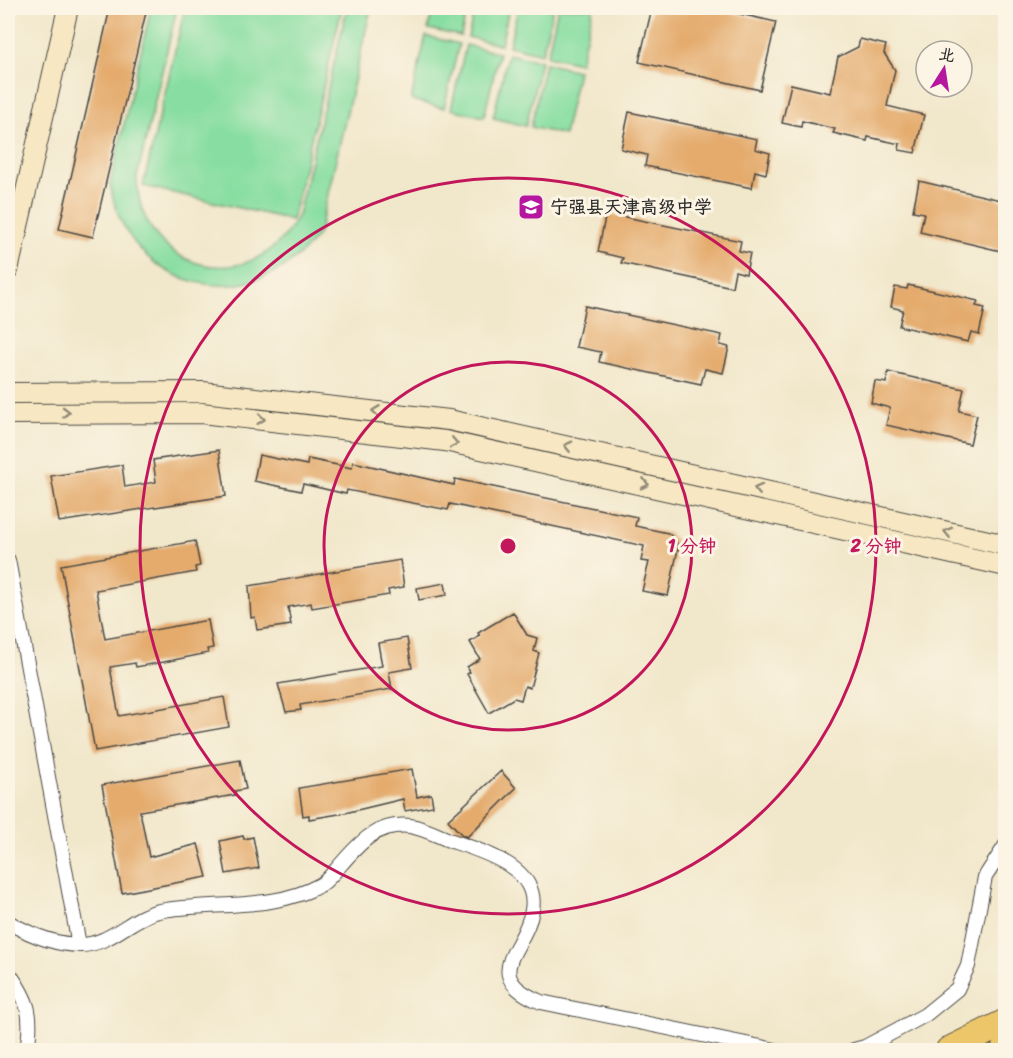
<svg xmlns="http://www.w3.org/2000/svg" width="1013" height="1058" font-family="Sriracha,'LXGW WenKai TC',sans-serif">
  <rect width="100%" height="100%" fill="#fcf5e5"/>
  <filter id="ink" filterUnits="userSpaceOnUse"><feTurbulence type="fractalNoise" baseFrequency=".0167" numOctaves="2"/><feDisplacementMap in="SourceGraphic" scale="12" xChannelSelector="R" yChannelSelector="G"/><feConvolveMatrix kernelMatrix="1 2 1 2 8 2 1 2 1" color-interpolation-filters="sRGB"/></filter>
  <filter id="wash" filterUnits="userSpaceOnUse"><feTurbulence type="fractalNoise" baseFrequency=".008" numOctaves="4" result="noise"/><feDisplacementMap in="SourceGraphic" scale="24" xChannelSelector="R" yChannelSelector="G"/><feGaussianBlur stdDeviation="1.35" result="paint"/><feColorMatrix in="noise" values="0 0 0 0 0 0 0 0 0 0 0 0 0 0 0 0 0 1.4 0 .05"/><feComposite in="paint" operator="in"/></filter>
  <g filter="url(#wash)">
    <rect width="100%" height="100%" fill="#f1e7cb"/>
    <path fill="#88dea2" stroke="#5a8466" stroke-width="1.5" d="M 151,8 L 177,8 L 137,177 C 138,273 255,301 298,215 L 347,8 L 371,8 L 319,233 C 255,321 127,293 110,184 Z
      M 185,8 L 342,8 L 292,220 L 143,186 Z
      M 433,8 L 467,8 L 461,36 L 428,29 Z
      M 475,8 L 509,8 L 501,45 L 468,37 Z
      M 518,8 L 553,8 L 542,54 L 509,46 Z
      M 558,8 L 593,8 L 580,63 L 547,56 Z
      M 426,36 L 459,44 L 444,108 L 411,100 Z
      M 466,45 L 499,53 L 484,117 L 451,109 Z
      M 508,54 L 541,61 L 526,126 L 493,118 Z
      M 545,63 L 578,71 L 564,135 L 531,127 Z"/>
    <g id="blocks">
      <path fill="#e4ab6d" d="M 110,8 L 147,8 L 93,237 L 59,229 Z
        M 652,8 L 713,8 L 776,22 L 760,90 L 639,62 Z
        M 860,39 L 886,45 L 884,53 L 895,70 L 887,106 L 924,115 L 915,153 L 899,150 L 900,144 L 868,137 L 867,141 L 833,133 L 835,129 L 802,121 L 801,127 L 782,123 L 791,84 L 830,93 L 838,57 L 858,47 Z
        M 629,112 L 757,139 L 755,149 L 770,153 L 766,174 L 755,171 L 752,188 L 645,166 L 647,155 L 621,149 Z
        M 919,181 L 1005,201 L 1002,219 L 1005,220 L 1005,252 L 920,232 L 924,213 L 913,211 Z
        M 606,213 L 741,241 L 739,251 L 750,253 L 746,274 L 735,271 L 732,287 L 621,263 L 623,258 L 598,252 Z
        M 908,285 L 978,301 L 976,306 L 985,308 L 979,334 L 971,332 L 968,342 L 899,326 L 903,310 L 891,307 L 895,287 L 907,289 Z
        M 585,306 L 722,335 L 720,345 L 729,347 L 723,373 L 705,369 L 701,384 L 599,362 L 601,352 L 576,347 Z
        M 888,372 L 964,389 L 959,411 L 977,415 L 970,444 L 886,425 L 890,408 L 871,403 L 875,381 L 886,383 Z
        M 219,450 L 226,496 L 59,522 L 51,476 L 122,465 L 125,487 L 156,482 L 153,460 Z
        M 259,455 L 307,465 L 308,459 L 352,468 L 353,462 L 454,485 L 455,479 L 637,517 L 635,526 L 668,533 L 676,540 L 678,549 L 668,596 L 642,591 L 649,562 L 641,561 L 644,546 L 450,504 L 448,510 L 347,490 L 346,494 L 303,484 L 301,491 L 254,481 Z
        M 195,541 L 200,566 L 195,567 L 196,572 L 96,590 L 105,639 L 208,620 L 213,648 L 207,649 L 208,653 L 164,662 L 136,667 L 135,663 L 110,667 L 119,716 L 224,697 L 229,727 L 95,751 L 61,565 Z
        M 400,560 L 404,587 L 388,590 L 389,595 L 312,608 L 311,603 L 288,607 L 291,625 L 257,630 L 255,617 L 251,618 L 249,586 Z
        M 445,583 L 447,595 L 419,600 L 417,588 Z
        M 513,612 L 527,635 L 537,638 L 534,651 L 539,653 L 530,688 L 525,686 L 521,700 L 514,698 L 489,713 L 467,674 L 470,672 L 467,667 L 480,659 L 470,642 L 480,636 L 478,633 Z
        M 407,638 L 412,668 L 389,672 L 392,689 L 300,705 L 301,710 L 286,712 L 278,684 L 382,666 L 378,643 Z
        M 240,760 L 246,789 L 235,791 L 235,795 L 140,811 L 149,857 L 198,844 L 207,877 L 122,893 L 102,785 Z
        M 412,769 L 417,797 L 431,794 L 433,806 L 405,811 L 403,799 L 345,813 L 309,819 L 309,815 L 303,816 L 299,788 Z
        M 501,771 L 516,788 L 467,837 L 462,835 L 448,820 Z
        M 243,836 L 244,839 L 253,837 L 259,868 L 226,874 L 220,841 Z"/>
    </g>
  </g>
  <g filter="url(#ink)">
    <use href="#blocks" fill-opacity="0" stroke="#494743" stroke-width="1.5"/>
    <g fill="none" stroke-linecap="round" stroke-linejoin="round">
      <g stroke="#494743" stroke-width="16">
        <path id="street" d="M 8,560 L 79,945
          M 8,922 C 29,934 55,945 81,945 C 110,945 131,917 159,911 C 210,901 272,912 320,885 C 326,882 331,875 336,870 C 357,846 375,822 410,826 C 423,828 437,835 449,840 C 478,850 540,866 532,910 C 526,950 477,975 541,1002 L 775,1050
          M 8,972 C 29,1001 33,1015 27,1050
          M 854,1050 L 865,1047 L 925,1015 L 957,989 L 968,966 L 985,877 L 1006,845"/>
      </g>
      <g stroke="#494743" stroke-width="22">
        <path id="secondary" d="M 8,270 L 68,8
          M 8,393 L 203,392 L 449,420 L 1006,545
          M 8,414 L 201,413 L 445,441 L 1006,566"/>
      </g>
      <g stroke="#494743" stroke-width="28">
        <path id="highway" d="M 949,1050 L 1006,1022
          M 1004,1050 L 1006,1050"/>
      </g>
      <use href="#street" stroke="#fff" stroke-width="14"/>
      <use href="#secondary" stroke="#f7e8c3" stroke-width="20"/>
      <use href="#highway" stroke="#ecc669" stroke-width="26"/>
    </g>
    <defs><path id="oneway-chevron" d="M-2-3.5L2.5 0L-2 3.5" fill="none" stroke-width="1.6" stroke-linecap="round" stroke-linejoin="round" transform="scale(1.5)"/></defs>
    <g stroke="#918a77">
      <use href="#oneway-chevron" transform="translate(376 411) rotate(-173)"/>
      <use href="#oneway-chevron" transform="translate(66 412)"/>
      <use href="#oneway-chevron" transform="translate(261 419) rotate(6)"/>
      <use href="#oneway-chevron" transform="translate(454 443) rotate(12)"/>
      <use href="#oneway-chevron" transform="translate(568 446) rotate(-167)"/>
      <use href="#oneway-chevron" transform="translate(645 484) rotate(13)"/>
      <use href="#oneway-chevron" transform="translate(758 489) rotate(-167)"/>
      <use href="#oneway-chevron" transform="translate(948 532) rotate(-167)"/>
    </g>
  </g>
  <g fill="none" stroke="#c2185b" stroke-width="3">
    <circle cx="508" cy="546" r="184"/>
    <circle cx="508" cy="546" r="368"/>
  </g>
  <defs>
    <g id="school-square" transform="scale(1.35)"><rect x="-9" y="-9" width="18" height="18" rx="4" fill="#b5179e" stroke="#fcf5e5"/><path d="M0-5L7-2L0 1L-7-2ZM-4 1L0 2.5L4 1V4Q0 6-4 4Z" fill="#fff"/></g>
  </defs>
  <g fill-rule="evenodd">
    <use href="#school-square" x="531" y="207"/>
  </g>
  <g text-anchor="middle" stroke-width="6" stroke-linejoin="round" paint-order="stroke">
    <g font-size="18" font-weight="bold" fill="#2b2b2b" stroke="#fcf5e5" text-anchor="start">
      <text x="550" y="213">宁强县天津高级中学</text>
    </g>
  </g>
  <circle cx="508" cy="546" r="9" fill="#c2185b" stroke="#fcf5e5" stroke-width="3"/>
  <g font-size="18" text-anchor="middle" font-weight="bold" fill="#c2185b" stroke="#fcf5e5" stroke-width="6" stroke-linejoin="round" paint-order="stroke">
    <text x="692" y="552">1 分钟</text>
    <text x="876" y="552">2 分钟</text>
  </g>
  <rect width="1013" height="1058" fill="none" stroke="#fcf5e5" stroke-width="30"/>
  <g transform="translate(944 69) rotate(12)"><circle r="28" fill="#fcf5e5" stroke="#a8a49b" stroke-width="1.5"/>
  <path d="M0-4.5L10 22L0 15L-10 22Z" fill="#b5179e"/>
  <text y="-9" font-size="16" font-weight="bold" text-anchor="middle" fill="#2b2b2b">北</text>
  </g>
</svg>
